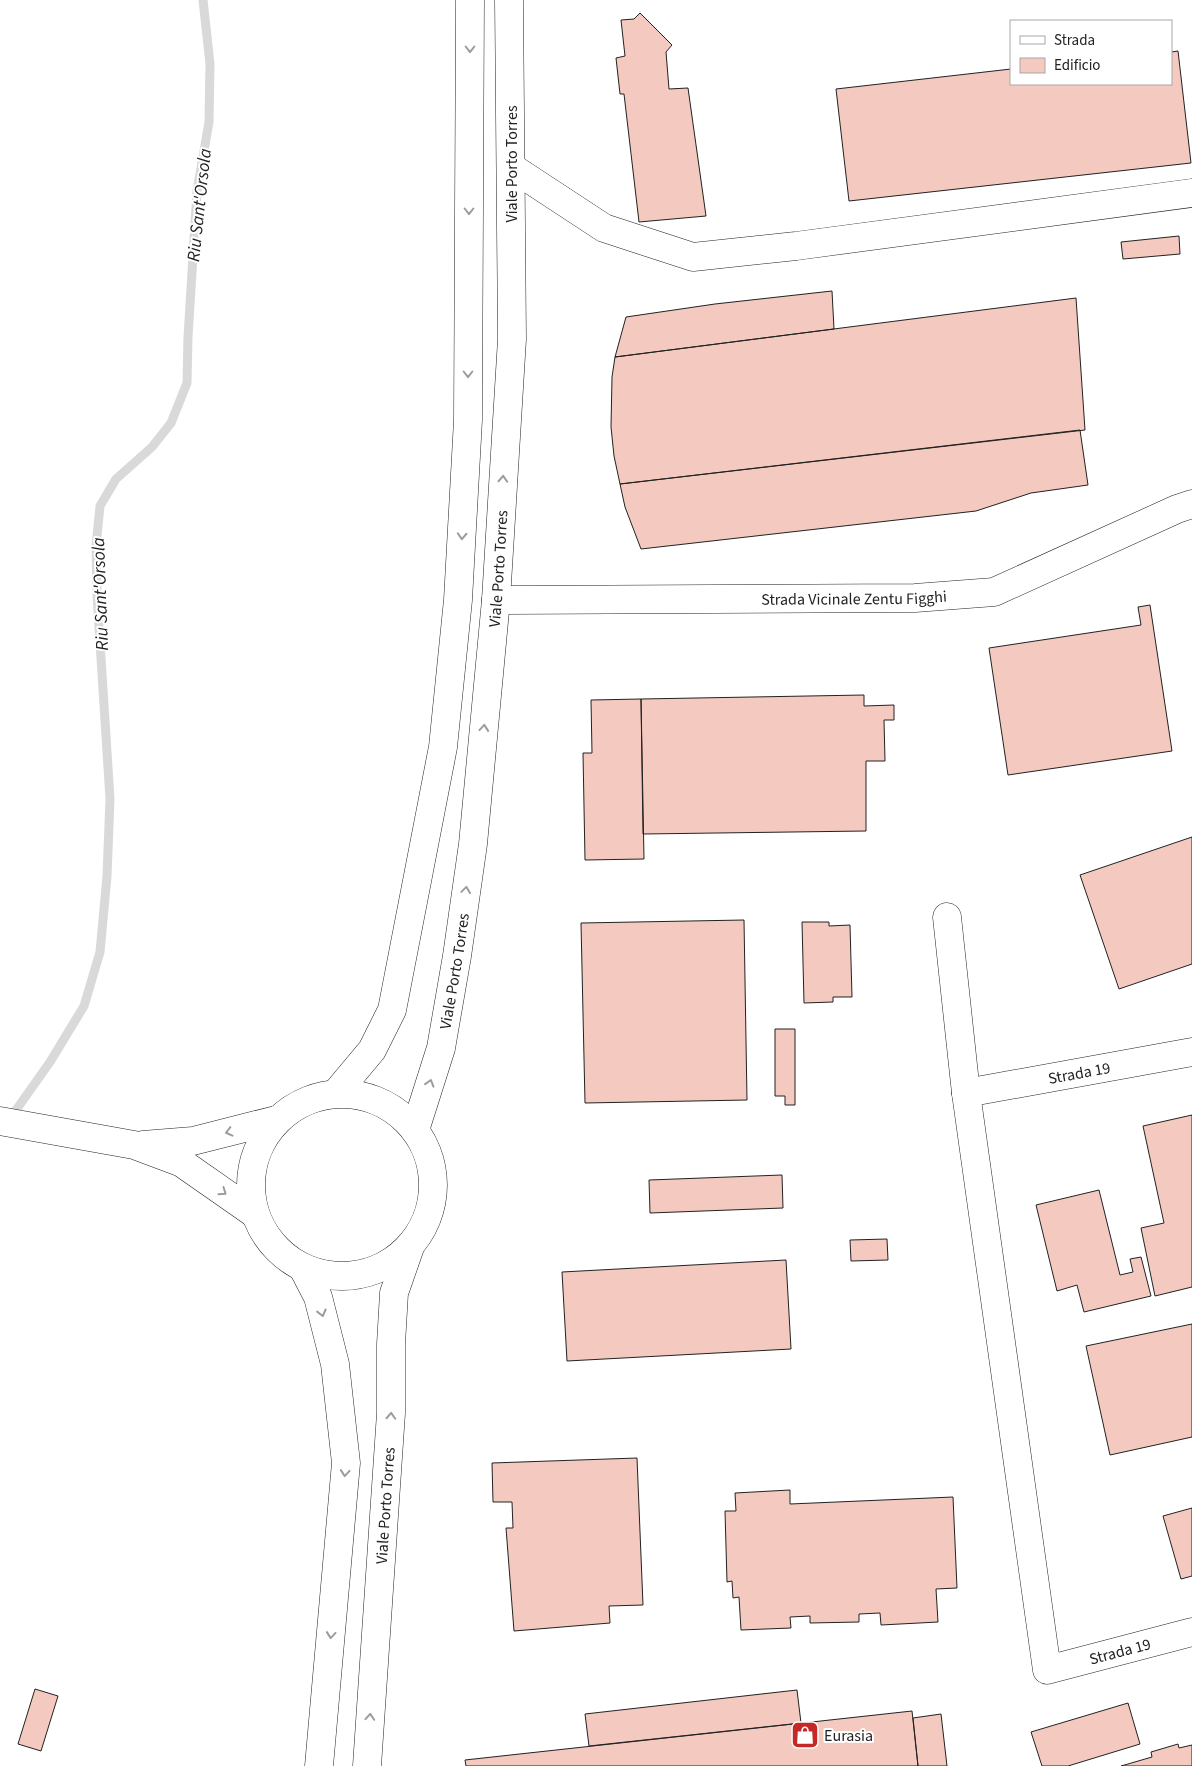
<svg xmlns="http://www.w3.org/2000/svg" width="1192" height="1766" font-family="'Source Sans 3',sans-serif">
  <rect width="100%" height="100%" fill="#fff"/>
  <g fill="none" stroke-linecap="round" stroke-linejoin="round">
    <path stroke="#d9d9d9" stroke-width="9" d="M 9,1120 L 50,1062 L 84,1006 L 100,952 L 107,876 L 110,799 L 97,595 L 96,546 L 100,506 L 116,479 L 152,447 L 171,423 L 187,383 L 188,337 L 197,191 L 209,122 L 210,64 L 203,0"/>
  </g>
  <path fill="#f3c9c0" stroke="#222" d="M 640,13 L 672,45 L 666,52 L 669,89 L 688,88 L 706,216 L 639,222 L 624,94 L 620,94 L 616,58 L 625,56 L 621,20 L 634,19 Z
    M 1178,51 L 1191,163 L 849,201 L 836,89 L 1011,69 L 1011,84 L 1171,84 L 1171,52 Z
    M 1179,236 L 1180,254 L 1123,259 L 1121,242 Z
    M 832,291 L 834,329 L 615,357 L 626,317 L 715,304 Z
    M 1076,298 L 1085,430 L 620,484 L 614,456 L 611,427 L 612,377 L 615,357 Z
    M 1080,430 L 1088,485 L 1031,493 L 976,511 L 641,549 L 625,507 L 620,484 Z
    M 1150,605 L 1172,751 L 1008,775 L 989,648 L 1141,625 L 1138,607 Z
    M 864,695 L 864,706 L 894,705 L 894,720 L 884,720 L 885,761 L 866,761 L 866,831 L 643,834 L 641,699 Z
    M 641,699 L 644,859 L 585,860 L 583,753 L 592,753 L 591,700 Z
    M 1192,837 L 1192,964 L 1119,989 L 1080,875 Z
    M 744,920 L 747,1100 L 585,1103 L 581,923 Z
    M 802,922 L 829,922 L 829,926 L 850,925 L 852,997 L 833,997 L 833,1002 L 804,1003 Z
    M 775,1029 L 795,1029 L 795,1105 L 785,1105 L 785,1096 L 775,1096 Z
    M 1192,1115 L 1192,1287 L 1155,1296 L 1141,1228 L 1164,1223 L 1143,1126 Z
    M 782,1175 L 783,1208 L 650,1213 L 649,1180 Z
    M 1099,1190 L 1120,1275 L 1133,1272 L 1130,1259 L 1141,1257 L 1151,1296 L 1084,1312 L 1077,1285 L 1057,1291 L 1036,1205 Z
    M 887,1239 L 888,1260 L 851,1261 L 850,1240 Z
    M 786,1260 L 791,1349 L 567,1361 L 562,1272 Z
    M 1192,1324 L 1192,1437 L 1110,1455 L 1086,1346 Z
    M 637,1458 L 643,1605 L 609,1606 L 610,1623 L 514,1631 L 506,1528 L 513,1528 L 512,1502 L 493,1502 L 492,1463 Z
    M 790,1490 L 790,1504 L 953,1497 L 957,1588 L 936,1589 L 938,1622 L 881,1625 L 880,1613 L 859,1614 L 859,1622 L 810,1623 L 810,1616 L 790,1617 L 791,1628 L 741,1630 L 739,1597 L 733,1598 L 732,1581 L 727,1582 L 725,1511 L 736,1511 L 735,1493 Z
    M 1192,1508 L 1192,1576 L 1181,1579 L 1163,1516 Z
    M 35,1689 L 58,1696 L 41,1751 L 18,1744 Z
    M 797,1690 L 801,1723 L 589,1746 L 585,1714 Z
    M 1128,1703 L 1140,1744 L 1068,1766 L 1042,1766 L 1031,1732 Z
    M 912,1711 L 918,1766 L 466,1766 L 465,1760 Z
    M 941,1714 L 947,1766 L 918,1766 L 913,1718 Z
    M 1178,1744 L 1179,1748 L 1192,1745 L 1192,1766 L 1121,1766 L 1152,1757 L 1151,1752 Z"/>
  <g fill="none" stroke-linecap="round" stroke-linejoin="round">
    <g stroke="#222" stroke-width="29">
      <g id="minor">
        <path d="M 511,167 L 604,228 L 693,257 L 796,246 L 1192,193"/>
        <path id="s1" d="M 496,600 L 915,598 L 994,592 L 1177,509 L 1192,504"/>
        <path id="s2" d="M 947,917 L 966,1093 L 1047,1670 L 1192,1632"/>
        <path id="s3" d="M 966,1093 L 1192,1052"/>
      </g>
    </g>
    <g stroke="#222" stroke-width="29">
      <g id="major">
        <path d="M 336,1093 L 372,1050 L 392,1010 L 443,747 L 458,600 L 468,420 L 470,0"/>
        <circle cx="342" cy="1185" r="91"/>
        <path d="M 0,1121 L 134,1145 L 182,1163 L 255,1214"/>
        <path id="s4" d="M 415,1130 L 441,1048 L 457,956 L 473,844 L 496,600 L 512,339 L 509,0"/>
        <path d="M 143,1145 L 193,1141 L 276,1120"/>
        <path d="M 303,1268 L 318,1297 L 335,1364 L 346,1463 L 319,1766"/>
        <path id="s5" d="M 367,1766 L 391,1413 L 391,1344 L 394,1293 L 410,1247"/>
      </g>
    </g>
    <use href="#minor" stroke="#fff" stroke-width="28"/>
    <use href="#major" stroke="#fff" stroke-width="28"/>
  </g>
  <defs><path id="oneway-chevron" d="M-2-3.5L2.5 0L-2 3.5" fill="none" stroke-width="1.6" stroke-linecap="round" stroke-linejoin="round" transform="scale(1.25)"/></defs>
  <g stroke="#9c9c9c">
    <use href="#oneway-chevron" transform="translate(470 49) rotate(90)"/>
    <use href="#oneway-chevron" transform="translate(469 211) rotate(90)"/>
    <use href="#oneway-chevron" transform="translate(468 374) rotate(90)"/>
    <use href="#oneway-chevron" transform="translate(503 479) rotate(-87)"/>
    <use href="#oneway-chevron" transform="translate(462 536) rotate(93)"/>
    <use href="#oneway-chevron" transform="translate(484 728) rotate(-85)"/>
    <use href="#oneway-chevron" transform="translate(466 890) rotate(-82)"/>
    <use href="#oneway-chevron" transform="translate(430 1083) rotate(-73)"/>
    <use href="#oneway-chevron" transform="translate(229 1132) rotate(166)"/>
    <use href="#oneway-chevron" transform="translate(223 1192) rotate(35)"/>
    <use href="#oneway-chevron" transform="translate(322 1313) rotate(76)"/>
    <use href="#oneway-chevron" transform="translate(391 1416) rotate(-87)"/>
    <use href="#oneway-chevron" transform="translate(345 1473) rotate(95)"/>
    <use href="#oneway-chevron" transform="translate(331 1635) rotate(95)"/>
    <use href="#oneway-chevron" transform="translate(370 1717) rotate(-86)"/>
  </g>
  <defs>
    <g id="shop-square" transform="scale(1.4375)"><rect x="-9" y="-9" width="18" height="18" rx="4" fill="#c62828" stroke="#fff"/><path d="M-5-2.5h2.3a2.7 3.5 0 0 1 5.4 0H5L5.5 6h-11ZM-1.5-2.5h3a1.5 2.3 0 0 0-3 0Z" fill="#fff"/></g>
  </defs>
  <g fill-rule="evenodd">
    <use href="#shop-square" x="805" y="1735"/>
  </g>
  <g text-anchor="middle" stroke-width="4" stroke-linejoin="round" paint-order="stroke">
    <g font-size="16" fill="#222" stroke="#fff">
      <text transform="translate(511 164) rotate(-90)" y="6">Viale Porto Torres</text>
      <text dy="6" stroke="none"><textPath href="#s4" startOffset="569">Viale Porto Torres</textPath></text>
      <text dy="6" stroke="none"><textPath href="#s1" startOffset="358">Strada Vicinale Zentu Figghi</textPath></text>
      <text dy="6" stroke="none"><textPath href="#s4" startOffset="164">Viale Porto Torres</textPath></text>
      <text dy="6" stroke="none"><textPath href="#s3" startOffset="115">Strada 19</textPath></text>
      <text dy="6" stroke="none"><textPath href="#s5" startOffset="261">Viale Porto Torres</textPath></text>
      <text dy="6" stroke="none"><textPath href="#s2" startOffset="835">Strada 19</textPath></text>
    </g>
    <g font-size="16" fill="#222" stroke="#fff" text-anchor="start">
      <text x="824" y="1741">Eurasia</text>
    </g>
    <g font-size="18" font-style="italic" fill="#222" stroke="#fff">
      <text transform="translate(199 205) rotate(-84)" y="6">Riu Sant'Orsola</text>
      <text transform="translate(100 594) rotate(-92)" y="6">Riu Sant'Orsola</text>
    </g>
  </g>
  <rect x="1010" y="20" width="162" height="65" fill="#ffffff" stroke="#a7a7a7"/>
  <rect x="1020" y="36" width="25" height="8" fill="#ffffff" stroke="#a7a7a7"/>
  <text x="1054" y="45" font-size="15" fill="#222222">Strada</text>
  <rect x="1020" y="58" width="25" height="15" fill="#f3c9c0" stroke="#a7a7a7"/>
  <text x="1054" y="70" font-size="15" fill="#222222">Edificio</text>
</svg>
